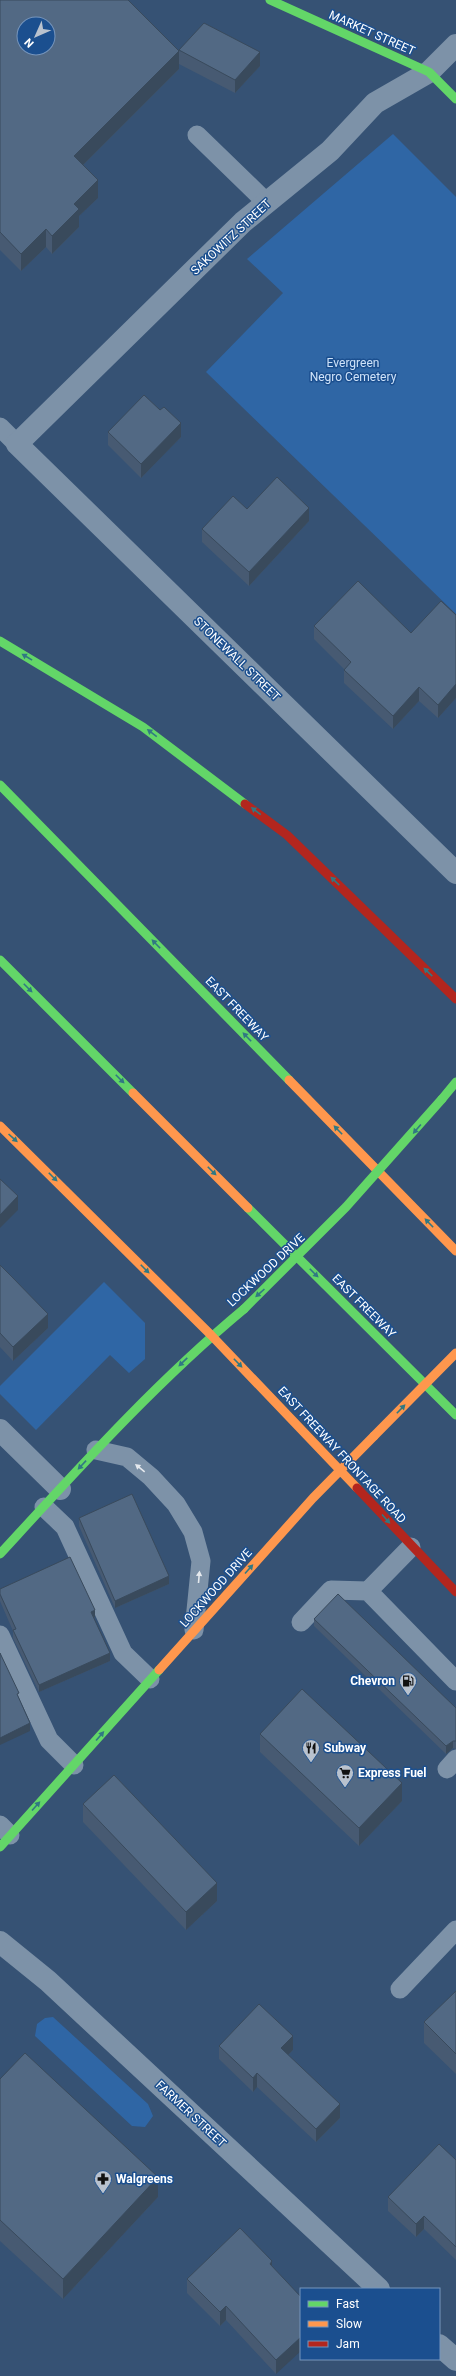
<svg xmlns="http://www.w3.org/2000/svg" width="456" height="2376" font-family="Roboto,sans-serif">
  <rect width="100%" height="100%" fill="#365274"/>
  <path fill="#2f66a5" d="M 393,134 L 456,197 L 456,614 L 206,372 L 283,293 L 247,259 Z
    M 104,1282 L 145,1323 L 145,1359 L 129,1373 L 110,1355 L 36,1430 L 0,1394 L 0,1386 Z
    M 53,2017 L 148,2104 L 153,2116 L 145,2127 L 132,2126 L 35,2036 L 37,2024 L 45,2018 Z"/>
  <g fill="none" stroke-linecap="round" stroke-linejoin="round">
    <path stroke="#7d92a8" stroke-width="19" d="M 197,135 L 266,202
      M 0,427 L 17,444
      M 96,1450 L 127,1457 L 151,1477 L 176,1504 L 193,1532 L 201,1561 L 194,1630
      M 44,1507 L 65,1527 L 123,1653 L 150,1679
      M 368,1591 L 411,1547
      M 301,1622 L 331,1590 L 368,1591 L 456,1681
      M 0,1635 L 49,1740 L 74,1765
      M 447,1769 L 456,1759
      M 0,1825 L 10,1835
      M 400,1989 L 456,1930"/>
    <path stroke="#7d92a8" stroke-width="22" d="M 456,45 L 429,72 L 375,103 L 330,151 L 243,222 L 17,444 L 456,873
      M 0,1430 L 60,1489
      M 0,1942 L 48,1981 L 379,2289
      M 439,2345 L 456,2360"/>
    <path stroke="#63d668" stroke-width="9" d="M 270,0 L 429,72 L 456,99
      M 0,641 L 143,727 L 245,804
      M 0,785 L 289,1080
      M 0,960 L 133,1093
      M 442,1099 L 456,1082
      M 248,1208 L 456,1415
      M 0,1554 C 78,1469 155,1383 244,1309
      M 0,1847 L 159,1670"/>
    <path stroke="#ff974d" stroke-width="9" d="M 289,1080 L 456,1251
      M 133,1093 L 248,1208
      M 0,1126 L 211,1335
      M 211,1335 L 357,1488
      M 159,1670 L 313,1498 L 374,1436"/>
    <path stroke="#b3261e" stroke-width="9" d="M 245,804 L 287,835 L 456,999
      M 357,1488 L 456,1592"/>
    <path stroke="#63d668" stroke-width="9" d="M 244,1309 L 346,1207 L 442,1099"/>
    <path stroke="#ff974d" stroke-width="9" d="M 374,1436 L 456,1353"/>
  </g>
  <path fill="#475a72" d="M 0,0 L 179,51 L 260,66 L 235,93 L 179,64 L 179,69 L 83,165 L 98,198 L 79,216 L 79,227 L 52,254 L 46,247 L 21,271 L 0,250 Z
    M 108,432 L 181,437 L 141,478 L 108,445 Z
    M 247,509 L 309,521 L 249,586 L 202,542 L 202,529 Z
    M 456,615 L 456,698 L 438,718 L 419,701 L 393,729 L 344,683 L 344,669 L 314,639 L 314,626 L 411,633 Z
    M 0,1265 L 48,1328 L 13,1361 L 0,1347 Z
    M 79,1518 L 169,1584 L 115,1608 L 79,1526 Z
    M 0,1589 L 95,1617 L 94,1618 L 110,1661 L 39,1692 L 13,1638 L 13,1631 L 0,1601 Z
    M 314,1619 L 456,1708 L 456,1749 L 453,1748 L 446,1754 L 314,1626 Z
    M 260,1734 L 402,1801 L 359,1846 L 260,1752 Z
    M 83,1804 L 217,1901 L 186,1930 L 83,1822 Z
    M 456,1991 L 456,2074 L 424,2043 L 424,2022 Z
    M 219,2046 L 293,2050 L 288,2055 L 340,2118 L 316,2142 L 257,2087 L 253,2092 L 219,2059 Z
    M 0,2079 L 158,2197 L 63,2299 L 0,2241 Z
    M 456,2160 L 456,2260 L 424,2229 L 416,2237 L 388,2211 L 388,2197 Z
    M 272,2267 L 301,2297 L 276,2374 L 226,2320 L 220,2326 L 187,2293 L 187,2279 Z"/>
  <path fill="#394a5c" d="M 179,51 L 179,69 L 74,174 L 74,156 Z
    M 260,52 L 260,66 L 235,93 L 235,80 Z
    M 98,180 L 98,198 L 79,216 L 79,227 L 52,254 L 52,236 L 74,204 Z
    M 46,229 L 46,247 L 21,271 L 21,254 Z
    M 181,423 L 181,437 L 141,478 L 141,464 Z
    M 309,508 L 309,521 L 249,586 L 249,572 Z
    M 456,684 L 456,698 L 438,718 L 438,705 Z
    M 419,687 L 419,701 L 393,729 L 393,716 Z
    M 18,1196 L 18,1210 L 0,1228 L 0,1215 Z
    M 48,1314 L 48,1328 L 13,1361 L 13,1347 Z
    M 169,1576 L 169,1584 L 115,1608 L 115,1601 Z
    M 95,1610 L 95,1617 L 91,1619 L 91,1612 Z
    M 110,1653 L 110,1661 L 39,1692 L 39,1685 Z
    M 30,1723 L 30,1731 L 0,1745 L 0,1738 Z
    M 453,1741 L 453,1748 L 446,1754 L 446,1746 Z
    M 402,1783 L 402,1801 L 359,1846 L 359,1828 Z
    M 217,1883 L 217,1901 L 186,1930 L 186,1912 Z
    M 293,2036 L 293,2050 L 281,2062 L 281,2048 Z
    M 257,2073 L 257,2087 L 253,2092 L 253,2078 Z
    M 340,2104 L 340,2118 L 316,2142 L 316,2129 Z
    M 158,2177 L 158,2197 L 63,2299 L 63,2279 Z
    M 424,2216 L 424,2229 L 416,2237 L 416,2224 Z
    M 272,2261 L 272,2275 L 270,2264 Z
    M 226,2306 L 226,2320 L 220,2326 L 220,2312 Z
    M 301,2337 L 301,2351 L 276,2374 L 276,2360 Z"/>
  <path fill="#526984" stroke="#394a5c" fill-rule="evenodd" d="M 0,0 L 128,0 L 179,51 L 74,156 L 98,180 L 74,204 L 79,209 L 52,236 L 46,229 L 21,254 L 0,232 ZM 24,24 L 48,24 L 48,48 L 24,48 Z
    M 204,23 L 260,52 L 235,80 L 179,50 Z
    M 144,395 L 160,410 L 164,407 L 181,423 L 141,464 L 108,432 Z
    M 277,477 L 309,508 L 249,572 L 202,529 L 233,496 L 247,509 Z
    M 358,581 L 411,633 L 441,601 L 456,615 L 456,684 L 438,705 L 419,687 L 393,716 L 344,670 L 351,662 L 314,626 Z
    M 0,1179 L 18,1196 L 0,1215 Z
    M 0,1265 L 13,1278 L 48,1314 L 13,1347 L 0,1333 Z
    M 132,1494 L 169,1576 L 115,1601 L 79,1518 Z
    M 70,1557 L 95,1610 L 91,1612 L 110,1653 L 39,1685 L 13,1630 L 16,1629 L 0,1594 L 0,1589 Z
    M 338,1594 L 456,1708 L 456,1741 L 453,1741 L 446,1746 L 314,1619 Z
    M 0,1653 L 19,1693 L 17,1694 L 30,1723 L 0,1738 Z
    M 302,1689 L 402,1783 L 359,1828 L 260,1734 Z
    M 114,1775 L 217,1883 L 186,1912 L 83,1804 Z
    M 456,1991 L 456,2054 L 424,2022 Z
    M 259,2004 L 293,2036 L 281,2048 L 340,2104 L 316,2129 L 257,2073 L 253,2078 L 219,2046 Z
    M 25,2053 L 158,2177 L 63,2279 L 0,2220 L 0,2079 Z
    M 439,2144 L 456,2160 L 456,2247 L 424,2216 L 416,2224 L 388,2197 Z
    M 240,2228 L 272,2261 L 270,2264 L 301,2297 L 301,2337 L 276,2360 L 226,2306 L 220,2312 L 187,2279 Z"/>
  <defs><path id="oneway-solid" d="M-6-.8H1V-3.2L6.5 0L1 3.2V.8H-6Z"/></defs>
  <g fill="#317883">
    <use href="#oneway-solid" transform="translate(27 657) rotate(-149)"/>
    <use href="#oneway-solid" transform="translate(152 733) rotate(-143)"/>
    <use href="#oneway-solid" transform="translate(256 811) rotate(-143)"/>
    <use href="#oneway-solid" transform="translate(335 881) rotate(-136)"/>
    <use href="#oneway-solid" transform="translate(156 944) rotate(-134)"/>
    <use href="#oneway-solid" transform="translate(428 972) rotate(-136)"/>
    <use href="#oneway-solid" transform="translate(28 988) rotate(45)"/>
    <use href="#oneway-solid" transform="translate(247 1037) rotate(-134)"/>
    <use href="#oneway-solid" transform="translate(120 1079) rotate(45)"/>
    <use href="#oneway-solid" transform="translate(417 1129) rotate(130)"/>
    <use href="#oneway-solid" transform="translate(338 1130) rotate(-134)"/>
    <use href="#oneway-solid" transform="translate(13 1138) rotate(42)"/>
    <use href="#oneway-solid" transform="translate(212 1171) rotate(45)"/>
    <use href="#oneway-solid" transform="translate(53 1177) rotate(45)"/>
    <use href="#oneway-solid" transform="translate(429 1223) rotate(-134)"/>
    <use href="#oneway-solid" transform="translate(145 1269) rotate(45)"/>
    <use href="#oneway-solid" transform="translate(314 1273) rotate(45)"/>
    <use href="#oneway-solid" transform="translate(260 1293) rotate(138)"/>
    <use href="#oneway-solid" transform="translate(183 1362) rotate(136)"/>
    <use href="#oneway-solid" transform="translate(238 1363) rotate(46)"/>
    <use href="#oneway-solid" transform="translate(401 1409) rotate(-46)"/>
    <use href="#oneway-solid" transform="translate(82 1465) rotate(133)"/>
    <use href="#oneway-solid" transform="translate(386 1519) rotate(48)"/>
    <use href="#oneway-solid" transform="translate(249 1569) rotate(-48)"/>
    <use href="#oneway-solid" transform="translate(100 1736) rotate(-49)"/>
    <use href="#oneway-solid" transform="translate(36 1806) rotate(-48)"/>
  </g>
  <g fill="#e5e9ee">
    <use href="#oneway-solid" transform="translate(140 1468) rotate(-141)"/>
    <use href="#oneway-solid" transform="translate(199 1577) rotate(-85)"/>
  </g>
  <defs>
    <g id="fuel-pin" transform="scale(0.9)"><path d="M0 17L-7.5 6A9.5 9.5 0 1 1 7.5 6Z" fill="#b9c2ce" stroke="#1b4f8f"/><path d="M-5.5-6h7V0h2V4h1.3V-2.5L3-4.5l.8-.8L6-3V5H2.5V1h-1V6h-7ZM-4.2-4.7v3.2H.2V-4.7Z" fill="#111"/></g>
    <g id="restaurant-pin" transform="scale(0.9)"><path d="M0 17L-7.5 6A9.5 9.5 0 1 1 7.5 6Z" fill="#b9c2ce" stroke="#1b4f8f"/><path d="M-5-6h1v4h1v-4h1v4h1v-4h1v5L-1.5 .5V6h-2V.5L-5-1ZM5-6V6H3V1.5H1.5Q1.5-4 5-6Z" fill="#111"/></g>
    <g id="supermarket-pin" transform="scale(0.9)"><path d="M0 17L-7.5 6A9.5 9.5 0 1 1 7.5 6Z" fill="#b9c2ce" stroke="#1b4f8f"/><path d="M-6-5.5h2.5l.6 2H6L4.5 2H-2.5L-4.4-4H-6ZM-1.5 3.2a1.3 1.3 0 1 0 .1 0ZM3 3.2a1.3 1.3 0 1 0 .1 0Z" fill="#111"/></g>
    <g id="pharmacy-pin" transform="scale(0.9)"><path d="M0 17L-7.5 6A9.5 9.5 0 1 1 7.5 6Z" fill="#b9c2ce" stroke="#1b4f8f"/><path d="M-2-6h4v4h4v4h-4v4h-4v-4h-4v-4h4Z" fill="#111"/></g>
  </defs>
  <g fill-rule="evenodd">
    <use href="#fuel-pin" x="408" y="1681"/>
    <use href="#restaurant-pin" x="311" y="1748"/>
    <use href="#supermarket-pin" x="345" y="1773"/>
    <use href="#pharmacy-pin" x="103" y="2179"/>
  </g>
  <g text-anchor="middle" stroke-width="3" stroke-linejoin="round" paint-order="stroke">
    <g font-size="12" fill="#fff" stroke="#1b4f8f">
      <text transform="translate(372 33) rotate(24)" y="4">MARKET STREET</text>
      <text transform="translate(231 237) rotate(-43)" y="4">SAKOWITZ STREET</text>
      <text transform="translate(237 659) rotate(44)" y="4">STONEWALL STREET</text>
      <text transform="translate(237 1009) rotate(46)" y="4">EAST FREEWAY</text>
      <text transform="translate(266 1270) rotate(-43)" y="4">LOCKWOOD DRIVE</text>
      <text transform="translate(364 1306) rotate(45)" y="4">EAST FREEWAY</text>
      <text transform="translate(342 1455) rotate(47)" y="4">EAST FREEWAY FRONTAGE ROAD</text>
      <text transform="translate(216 1588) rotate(-48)" y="4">LOCKWOOD DRIVE</text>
      <text transform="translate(191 2114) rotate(43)" y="4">FARMER STREET</text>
    </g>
    <g font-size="12" fill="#cfe3fa" stroke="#1b4f8f">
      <text x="353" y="367">Evergreen<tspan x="353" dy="14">Negro Cemetery</tspan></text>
    </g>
    <g font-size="12" font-weight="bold" fill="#fff" stroke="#1b4f8f" text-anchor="start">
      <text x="395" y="1685" text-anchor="end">Chevron</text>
      <text x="324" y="1752">Subway</text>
      <text x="358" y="1777">Express Fuel</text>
      <text x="116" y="2183">Walgreens</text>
    </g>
  </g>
  <rect x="300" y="2288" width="140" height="72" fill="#1b4f8f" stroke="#7695bc"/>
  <rect x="308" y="2301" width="20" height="6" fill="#63d668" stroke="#7695bc"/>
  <text x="336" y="2308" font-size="12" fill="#ffffff">Fast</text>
  <rect x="308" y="2321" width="20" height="6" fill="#ff974d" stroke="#7695bc"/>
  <text x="336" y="2328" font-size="12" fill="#ffffff">Slow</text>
  <rect x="308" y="2341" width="20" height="6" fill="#b3261e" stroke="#7695bc"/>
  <text x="336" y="2348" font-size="12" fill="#ffffff">Jam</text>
  <g transform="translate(36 36) rotate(225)"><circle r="19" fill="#1b4f8f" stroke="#7695bc"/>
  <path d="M0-3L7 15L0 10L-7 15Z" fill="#b9c2ce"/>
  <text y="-6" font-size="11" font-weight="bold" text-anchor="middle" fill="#ffffff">N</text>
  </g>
</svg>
